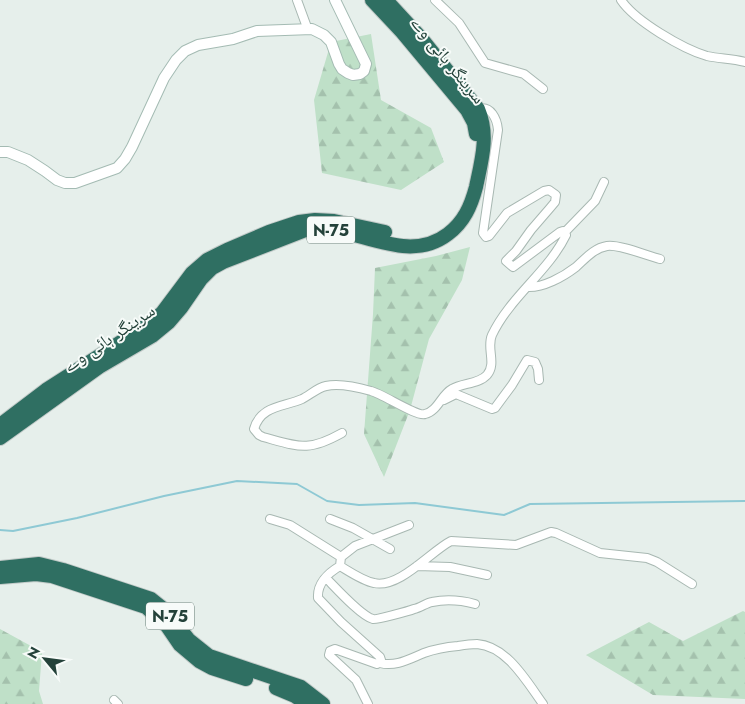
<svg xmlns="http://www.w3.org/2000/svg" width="745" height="704" font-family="Jost,'Noto Naskh Arabic',sans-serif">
  <defs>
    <pattern id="forest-firs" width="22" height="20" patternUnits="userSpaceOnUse" patternTransform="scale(1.25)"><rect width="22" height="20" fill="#bfe0c8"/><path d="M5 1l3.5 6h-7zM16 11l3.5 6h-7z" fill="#a4c1ad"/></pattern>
  </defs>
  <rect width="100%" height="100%" fill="#e6efeb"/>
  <path fill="url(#forest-firs)" d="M 371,34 L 381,100 L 431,128 L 444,162 L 401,190 L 322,173 L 314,100 L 331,42 Z
    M 470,247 L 462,280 L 429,339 L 410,410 L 384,477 L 364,434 L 373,314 L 375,268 L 436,256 Z
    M 743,611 L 745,612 L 745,699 L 653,695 L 586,655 L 649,622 L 683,641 Z
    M 0,629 L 42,652 L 39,691 L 43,704 L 0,704 Z"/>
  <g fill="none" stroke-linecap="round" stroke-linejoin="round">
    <path stroke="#8ec9d4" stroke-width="2" d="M 0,530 L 13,531 L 77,518 L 164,496 L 237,481 L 297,484 L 327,501 L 359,505 L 415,503 L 504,515 L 530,504 L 745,501"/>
    <g stroke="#a8b8b2" stroke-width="10">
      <path id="street" d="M 297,0 L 308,30
        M 435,0 L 459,23 L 485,63 L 524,74 L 543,89
        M 621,0 C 635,21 683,49 707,56 C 720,59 732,58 745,62
        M 565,232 L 595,201 L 604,182
        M 527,287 C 543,288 563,277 576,267 C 585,259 594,248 607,246 C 619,244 648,256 660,259
        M 444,400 L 456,394 L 492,409 L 495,408 L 512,385 L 527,360 L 535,362 L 538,369 L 539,380
        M 342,433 C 308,452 300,447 263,437 L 259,435 L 254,429 C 261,405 284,407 302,399 C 310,395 317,388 326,386 C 339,383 357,387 371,391 C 383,394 417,417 425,414 C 438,411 441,395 452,389 C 462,383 479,384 487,375 C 497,363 486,348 492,335 C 510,297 548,272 566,235 L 563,231 L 560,232 L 513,267 L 506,261 L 516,251 L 531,230 L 550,208 L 555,202 L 556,195 L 549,190 L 544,191 L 507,213 L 489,236 L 486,237 L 483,233 L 498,130 C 497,119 491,105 478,109
        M 270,519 L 290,525 L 341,557
        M 330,519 L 353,528 L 390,549
        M 340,566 L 341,557 L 355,546 L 409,525
        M 417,566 L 450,567 L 487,575
        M 326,578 C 335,587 361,616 373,619 C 376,620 409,611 414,609 C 420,608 426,603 432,602 C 447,599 460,600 475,604
        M 380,663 C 396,667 409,659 424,653 C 435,649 446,647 458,646 C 464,645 470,644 477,644 C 507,646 527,682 543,704
        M 114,700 L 118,704
        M 368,704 L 356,680 L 329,655 L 330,651 L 335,649 L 377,664 L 381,660 L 380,657 L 341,622 L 318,598 C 317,584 328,573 340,566 C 350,572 363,581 374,583 C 399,589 431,551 451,541 L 516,545 L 551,532 L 556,533 L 600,553 L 647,558 L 657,562 L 692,584"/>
    </g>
    <g stroke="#a4bbb3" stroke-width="12">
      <path id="secondary" d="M 0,152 L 8,152 L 28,160 L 45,171 L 57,180 L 65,183 L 75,183 L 117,168 L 125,159 L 132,147 L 164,78 L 176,60 L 185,51 L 198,45 L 233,39 L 257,31 L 312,29 L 324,35 L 331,42 L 339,64 L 342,69 L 348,73 L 353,75 L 360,74 L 364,71 L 366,64 L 335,0"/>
    </g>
    <g stroke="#c2cac8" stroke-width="16">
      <path id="highway" d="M 372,0 L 402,32 L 467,110 L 474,123 L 476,134
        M 0,425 L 46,390 L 146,326 L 162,313 L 192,273 L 207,260 L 227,250 L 269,232 L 299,222 L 315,220 L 334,221 L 385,232
        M 0,438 L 99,367 L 152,336 L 169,322 L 181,308 L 201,279 L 212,268 L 223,262 L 308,229 C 353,223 405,267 448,234 C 464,222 471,206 476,187 C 482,159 489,135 478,109 L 421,38 L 386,0
        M 0,568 L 39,564 L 63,570 L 151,599 L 166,611 L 189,640 L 209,656 L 301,687 L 323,704
        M 0,577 L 36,574 L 52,576 L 146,607 L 167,626 L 180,645 L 199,661 L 212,668 L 246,679
        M 276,688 L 295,696 L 306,704"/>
    </g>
    <use href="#street" stroke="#fff" stroke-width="8"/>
    <use href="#secondary" stroke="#fff" stroke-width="10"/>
    <use href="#highway" stroke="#2f6f62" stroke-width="14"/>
  </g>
  <g text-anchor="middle" stroke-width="4" stroke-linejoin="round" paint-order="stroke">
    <g fill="#f7fbf9" stroke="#637a73" stroke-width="1">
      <rect x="307" y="216.5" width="48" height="27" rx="4"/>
      <rect x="146" y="602.5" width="48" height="27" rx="4"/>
    </g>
    <g font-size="16" font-weight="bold" fill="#24423a">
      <text x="331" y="236">N-75</text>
      <text x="170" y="622">N-75</text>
    </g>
    <g font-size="18" fill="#24423a" stroke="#f7fbf9">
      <text transform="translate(448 60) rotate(51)" y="6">سرینگر ہائی وے</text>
      <text transform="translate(109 338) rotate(-34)" y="6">سرینگر ہائی وے</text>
    </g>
  </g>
  <g transform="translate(45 659) rotate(299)" stroke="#f7fbf9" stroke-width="4" paint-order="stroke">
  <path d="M0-4L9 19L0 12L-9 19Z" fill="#24423a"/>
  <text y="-8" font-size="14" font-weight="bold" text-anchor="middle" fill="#24423a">N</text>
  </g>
</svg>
